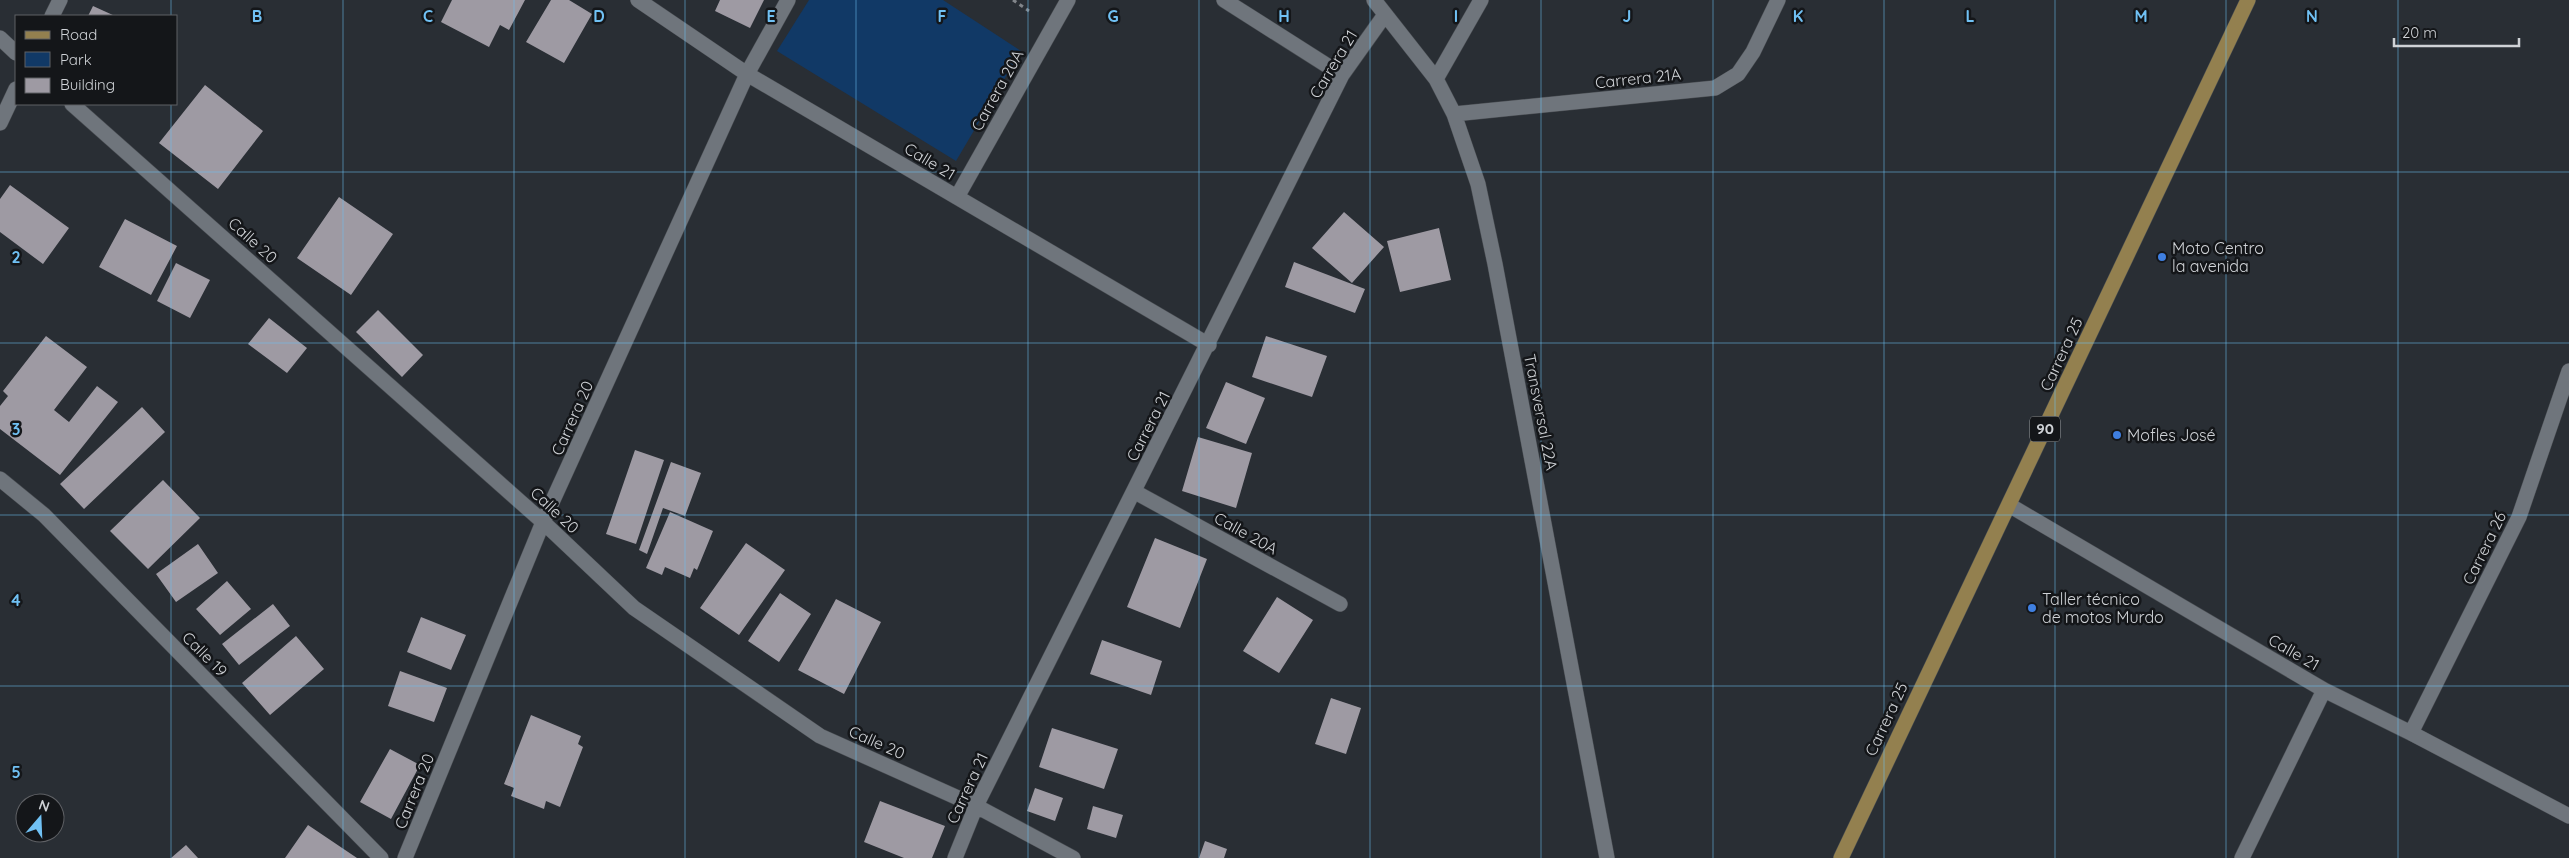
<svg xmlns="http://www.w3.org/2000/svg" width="2569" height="858" font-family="Quicksand,sans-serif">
  <rect width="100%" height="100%" fill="#292e34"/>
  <path fill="#113966" d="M 809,0 L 943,0 L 1021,51 L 956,161 L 777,51 Z"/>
  <path fill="#9e9aa3" d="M 452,0 L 525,0 L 509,30 L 500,25 L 489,47 L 441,22 Z
    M 551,0 L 569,0 L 592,14 L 564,63 L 526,42 Z
    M 720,0 L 764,0 L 750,28 L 715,11 Z
    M 93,6 L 115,16 L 88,16 Z
    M 205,85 L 263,131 L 218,189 L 159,143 Z
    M 10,185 L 69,228 L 43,264 L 0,232 L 0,199 Z
    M 339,197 L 393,234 L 351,295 L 297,258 Z
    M 1344,212 L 1384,247 L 1352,283 L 1312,248 Z
    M 125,219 L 177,246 L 151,295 L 99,267 Z
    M 1439,228 L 1451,280 L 1400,292 L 1387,241 Z
    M 1294,262 L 1365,289 L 1355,313 L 1285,287 Z
    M 176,263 L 210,280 L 190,318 L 157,301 Z
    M 378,310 L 423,355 L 402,377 L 356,332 Z
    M 269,318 L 307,348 L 287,373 L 248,344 Z
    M 46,336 L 87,367 L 54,410 L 69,422 L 97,386 L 118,402 L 60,475 L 0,429 L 0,406 L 8,396 L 3,391 Z
    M 1266,336 L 1327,356 L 1312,397 L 1252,377 Z
    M 1226,382 L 1265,398 L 1246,444 L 1206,428 Z
    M 142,407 L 165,432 L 84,509 L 60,484 Z
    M 1198,437 L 1252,453 L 1236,508 L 1182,491 Z
    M 635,450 L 664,460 L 636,544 L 606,534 Z
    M 671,462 L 701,473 L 685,516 L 663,508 L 647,554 L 639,550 Z
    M 163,480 L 200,518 L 148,569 L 110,531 Z
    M 670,512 L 713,531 L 697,570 L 694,568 L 690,578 L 665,567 L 662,575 L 646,568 Z
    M 1155,538 L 1207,559 L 1180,628 L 1127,607 Z
    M 746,543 L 785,570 L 739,635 L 700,608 Z
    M 198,544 L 218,573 L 176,602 L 156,574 Z
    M 227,581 L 251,609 L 220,635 L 196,609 Z
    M 780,593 L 811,614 L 779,662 L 748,641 Z
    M 1277,597 L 1313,620 L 1279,673 L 1243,651 Z
    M 836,599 L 881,622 L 844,694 L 798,670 Z
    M 273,604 L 290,626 L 239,665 L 222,644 Z
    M 421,617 L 466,635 L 451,670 L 407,652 Z
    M 296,636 L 324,669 L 270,715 L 242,683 Z
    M 1102,640 L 1162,661 L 1151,695 L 1090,674 Z
    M 400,671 L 447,688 L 434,722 L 388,706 Z
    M 1331,698 L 1361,708 L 1346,754 L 1315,744 Z
    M 531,715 L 581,736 L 578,744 L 583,747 L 560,807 L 546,801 L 544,809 L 511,796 L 514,788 L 504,784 Z
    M 1052,728 L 1118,749 L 1104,789 L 1039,767 Z
    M 390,749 L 420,765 L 391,819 L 360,802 Z
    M 1035,788 L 1063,798 L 1055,821 L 1027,811 Z
    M 880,801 L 945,826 L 932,858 L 904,858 L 864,842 Z
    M 1093,806 L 1123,815 L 1116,838 L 1087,829 Z
    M 308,825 L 357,858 L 285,858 Z
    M 1205,841 L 1227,849 L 1224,858 L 1199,858 Z
    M 186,845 L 198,858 L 171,858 Z"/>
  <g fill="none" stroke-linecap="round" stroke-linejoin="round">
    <g stroke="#474b50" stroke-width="16">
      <path id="minor" d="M 638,0 L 747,74 L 1209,345
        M 1224,0 L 1342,75
        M 1374,0 L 1436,79 L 1454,114 L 1478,184 L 1495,264 L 1607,858
        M 52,16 L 60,0
        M 0,38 L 16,53
        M 1436,79 L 1481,0
        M 72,104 L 543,522 L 634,608 L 820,736 L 976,806 L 1073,858
        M 1454,114 L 1715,88 L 1738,74 L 1753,52 L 1778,0
        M 0,123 L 16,89
        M 957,197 L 1068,0
        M 0,479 L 44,515 L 381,858
        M 1135,492 L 1340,604
        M 2009,505 L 2324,690 L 2411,733 L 2569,816
        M 2411,733 L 2519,517 L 2569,371
        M 405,858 L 543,522 L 747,74 L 788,0
        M 955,858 L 976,806 L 1342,75 L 1384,16
        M 2242,858 L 2324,690"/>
    </g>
    <g stroke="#474b50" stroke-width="16">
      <path id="major" d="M 1841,858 L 2248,0"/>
    </g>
    <path stroke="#81858a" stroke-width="3" stroke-dasharray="4 4" stroke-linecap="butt" d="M 1013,0 L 1029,11"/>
    <use href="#minor" stroke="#6f757c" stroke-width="15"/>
    <use href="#major" stroke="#93804f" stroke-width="15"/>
  </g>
  <path fill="none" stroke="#70c1f4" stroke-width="1" stroke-opacity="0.55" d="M 171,0 L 171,16M 343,0 L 343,858M 514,0 L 514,858M 685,0 L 685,858M 856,0 L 856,858M 1028,0 L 1028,858M 1199,0 L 1199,858M 1370,0 L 1370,858M 1541,0 L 1541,858M 1713,0 L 1713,858M 1884,0 L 1884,858M 2055,0 L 2055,858M 2226,0 L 2226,858M 2398,0 L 2398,858M 171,104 L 171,858M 0,172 L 2569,172M 0,343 L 2569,343M 0,515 L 2569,515M 0,686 L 2569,686"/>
  <g fill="#3f7fe0" stroke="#141619" stroke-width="2">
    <circle cx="2162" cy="257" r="5"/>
    <circle cx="2117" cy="435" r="5"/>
    <circle cx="2032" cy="608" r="5"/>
  </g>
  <g text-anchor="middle" stroke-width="5" stroke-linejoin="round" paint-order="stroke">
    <rect fill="#141619" stroke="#979a9d" stroke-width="1" x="2030" y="416.5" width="30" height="25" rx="4"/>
    <g font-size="15" font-weight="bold" fill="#cfd2d6">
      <text x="2045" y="434">90</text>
    </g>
    <g font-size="16" fill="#cfd2d6" stroke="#141619">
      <text transform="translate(1333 64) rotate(-59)" y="6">Carrera 21</text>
      <text transform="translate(1638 78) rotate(-6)" y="6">Carrera 21A</text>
      <text transform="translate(997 90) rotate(-61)" y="6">Carrera 20A</text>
      <text transform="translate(930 161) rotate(31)" y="6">Calle 21</text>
      <text transform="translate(253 240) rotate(42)" y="6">Calle 20</text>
      <text transform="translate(2061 354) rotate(-65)" y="6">Carrera 25</text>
      <text transform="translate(1541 412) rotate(79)" y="6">Transversal 22A</text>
      <text transform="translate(572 418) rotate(-66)" y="6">Carrera 20</text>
      <text transform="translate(1148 426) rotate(-63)" y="6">Carrera 21</text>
      <text transform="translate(555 510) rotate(43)" y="6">Calle 20</text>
      <text transform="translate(1246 533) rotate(29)" y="6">Calle 20A</text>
      <text transform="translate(2484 548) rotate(-64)" y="6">Carrera 26</text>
      <text transform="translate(2294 652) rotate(30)" y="6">Calle 21</text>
      <text transform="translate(205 654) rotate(45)" y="6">Calle 19</text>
      <text transform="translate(1886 719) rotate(-65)" y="6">Carrera 25</text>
      <text transform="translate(877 742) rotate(24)" y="6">Calle 20</text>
      <text transform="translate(967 788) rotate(-65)" y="6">Carrera 21</text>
      <text transform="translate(414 791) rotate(-68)" y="6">Carrera 20</text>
    </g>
    <g font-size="16" fill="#cfd2d6" stroke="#141619" text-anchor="start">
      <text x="2172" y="254">Moto Centro<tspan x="2172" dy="18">la avenida</tspan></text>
      <text x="2127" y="441">Mofles José</text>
      <text x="2042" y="605">Taller técnico<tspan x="2042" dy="18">de motos Murdo</tspan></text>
    </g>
  </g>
  <g font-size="16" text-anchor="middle" font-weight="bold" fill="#70c1f4" stroke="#141619" stroke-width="5" stroke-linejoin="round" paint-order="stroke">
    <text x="257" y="22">B</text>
    <text x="428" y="22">C</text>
    <text x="599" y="22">D</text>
    <text x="771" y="22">E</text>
    <text x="942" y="22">F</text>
    <text x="1113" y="22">G</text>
    <text x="1284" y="22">H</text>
    <text x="1456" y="22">I</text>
    <text x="1627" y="22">J</text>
    <text x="1798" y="22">K</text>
    <text x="1970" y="22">L</text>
    <text x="2141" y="22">M</text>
    <text x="2312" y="22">N</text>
    <text x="16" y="263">2</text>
    <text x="16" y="435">3</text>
    <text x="16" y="606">4</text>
    <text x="16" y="778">5</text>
  </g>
  <rect x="15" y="15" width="162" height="90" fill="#141619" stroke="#5f6165"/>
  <rect x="25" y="31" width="25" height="8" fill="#93804f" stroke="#5f6165"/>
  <text x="60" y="40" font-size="15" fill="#cfd2d6">Road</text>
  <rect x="25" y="52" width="25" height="15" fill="#113966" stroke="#5f6165"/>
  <text x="60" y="65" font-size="15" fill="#cfd2d6">Park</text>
  <rect x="25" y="78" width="25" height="15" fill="#9e9aa3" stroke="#5f6165"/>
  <text x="60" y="90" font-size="15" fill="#cfd2d6">Building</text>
  <g transform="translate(40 818) rotate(19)"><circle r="24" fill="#141619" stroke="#5f6165"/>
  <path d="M0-4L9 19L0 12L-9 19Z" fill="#70c1f4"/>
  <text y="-8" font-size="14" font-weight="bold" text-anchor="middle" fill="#cfd2d6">N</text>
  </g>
  <path d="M2394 38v8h125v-8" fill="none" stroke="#cfd2d6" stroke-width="2.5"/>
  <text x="2402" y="38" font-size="15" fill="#cfd2d6" stroke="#141619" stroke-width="4" paint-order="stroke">20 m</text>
</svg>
